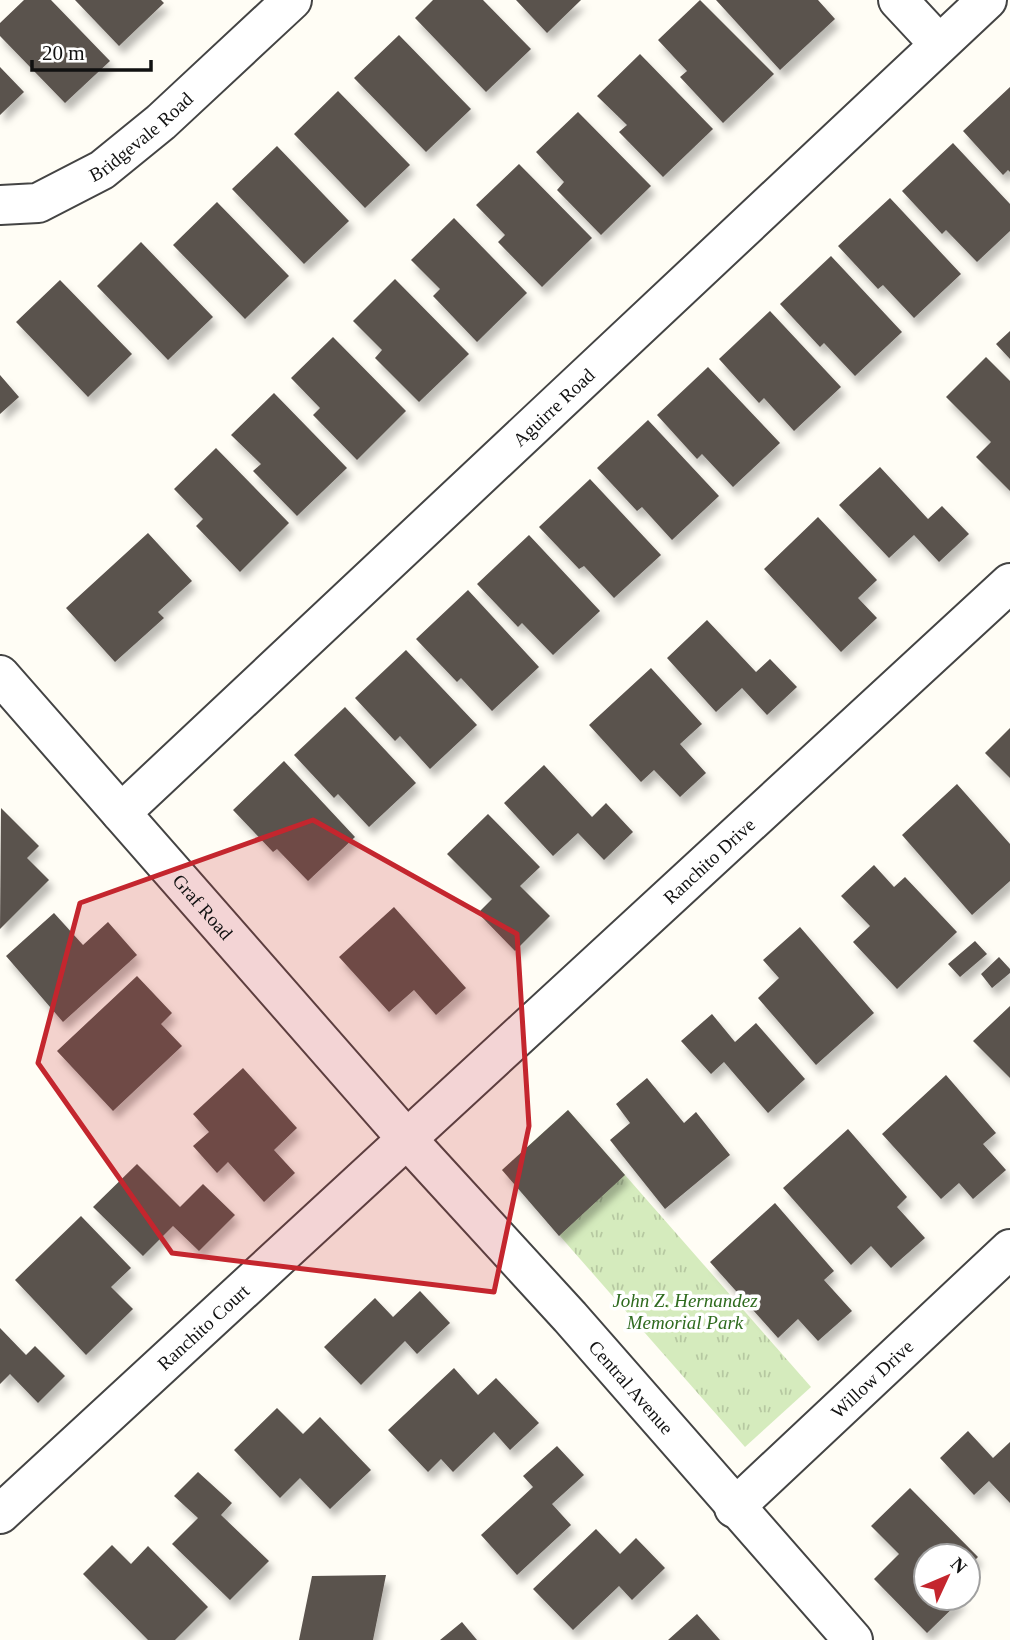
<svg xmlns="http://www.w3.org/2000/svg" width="1010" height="1640" font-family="Georgia,serif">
  <defs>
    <pattern id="grass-tufts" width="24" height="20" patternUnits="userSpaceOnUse" patternTransform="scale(1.75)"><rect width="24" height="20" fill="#d5ebbd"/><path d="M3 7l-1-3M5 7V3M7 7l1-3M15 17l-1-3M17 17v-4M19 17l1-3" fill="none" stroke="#b6c8a1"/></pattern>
    <filter id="shadow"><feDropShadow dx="4.5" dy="8" stdDeviation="3.5" flood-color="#0004"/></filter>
  </defs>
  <rect width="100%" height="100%" fill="#fffdf5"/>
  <path fill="url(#grass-tufts)" d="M 568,1110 L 811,1387 L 745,1447 L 502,1170 Z"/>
  <path fill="#5a524d" filter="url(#shadow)" d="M 24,0 L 51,0 L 110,61 L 65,103 L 0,36 L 0,23 Z
    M 75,0 L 161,0 L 164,3 L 119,46 Z
    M 433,0 L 483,0 L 531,49 L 486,92 L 415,18 Z
    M 516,0 L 581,0 L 547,33 Z
    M 700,0 L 774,74 L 723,123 L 680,77 L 687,71 L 658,40 Z
    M 716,0 L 818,0 L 835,19 L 780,70 Z
    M 399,35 L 471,109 L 426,152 L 354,78 Z
    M 640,54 L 713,129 L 663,177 L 619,132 L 627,125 L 597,96 Z
    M 0,67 L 24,92 L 0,115 Z
    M 1010,87 L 1010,172 L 1008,170 L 1003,175 L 963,131 Z
    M 338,91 L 410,165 L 365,208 L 294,134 Z
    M 578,112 L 651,186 L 601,235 L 557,190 L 564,182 L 536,152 Z
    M 953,143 L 1010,204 L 1010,231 L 977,262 L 946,230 L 942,234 L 902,191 Z
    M 277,146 L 349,221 L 304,264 L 232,189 Z
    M 519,164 L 592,238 L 542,287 L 498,242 L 505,235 L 476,205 Z
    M 890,198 L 961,274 L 914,318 L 883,285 L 878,289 L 838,246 Z
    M 217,202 L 289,276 L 245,319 L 173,245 Z
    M 454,218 L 527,293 L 477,342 L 433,296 L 440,289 L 411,260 Z
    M 141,242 L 213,317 L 168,360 L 97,286 Z
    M 831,256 L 902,332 L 855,376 L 824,343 L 820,347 L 780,304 Z
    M 395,279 L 469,354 L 419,402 L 375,358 L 382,350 L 353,321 Z
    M 60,280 L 132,354 L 88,397 L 16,322 Z
    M 770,311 L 841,387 L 794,431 L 764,398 L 759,403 L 719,359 Z
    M 1010,331 L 1010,359 L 996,344 Z
    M 333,337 L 406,411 L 357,460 L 313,415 L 320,408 L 291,378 Z
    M 986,357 L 1010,381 L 1010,491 L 976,457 L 991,442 L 946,397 Z
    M 708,367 L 780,443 L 733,487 L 702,454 L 697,459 L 657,415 Z
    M 0,375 L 19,397 L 0,414 Z
    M 274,393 L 347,468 L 297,516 L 253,471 L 261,464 L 231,435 Z
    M 648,420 L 719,496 L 672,540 L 642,507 L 637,511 L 597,468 Z
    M 216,448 L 289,523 L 240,572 L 196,526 L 203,519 L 174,489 Z
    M 880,467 L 928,519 L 942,506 L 969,534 L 939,562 L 914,535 L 889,558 L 839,505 Z
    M 590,479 L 661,555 L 614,598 L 584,566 L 579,569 L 539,527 Z
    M 818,517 L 877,580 L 858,598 L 877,618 L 841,652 L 764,569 Z
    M 148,533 L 192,581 L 158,612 L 164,618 L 115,662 L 66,608 Z
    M 529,535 L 600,611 L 553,655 L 522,623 L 518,627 L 477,584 Z
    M 468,590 L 539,667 L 492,711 L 461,678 L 457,682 L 416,639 Z
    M 707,620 L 756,672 L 770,659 L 797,687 L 767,715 L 742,688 L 716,712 L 667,658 Z
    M 406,650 L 477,725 L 430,769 L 400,736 L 395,741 L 355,698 Z
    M 651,668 L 702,724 L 680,744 L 706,773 L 680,797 L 654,770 L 641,782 L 589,725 Z
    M 345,707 L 416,783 L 369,827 L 338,794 L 334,798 L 294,755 Z
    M 1010,728 L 1010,778 L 985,753 Z
    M 284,761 L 355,837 L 308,881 L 277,849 L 273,852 L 233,810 Z
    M 544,765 L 592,817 L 606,803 L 633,832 L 604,860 L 578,833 L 553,856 L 504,803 Z
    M 957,784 L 1010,844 L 1010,881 L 972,915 L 902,835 Z
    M 1,808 L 39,846 L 27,858 L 49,880 L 0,929 Z
    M 488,814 L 540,867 L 520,886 L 550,916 L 515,951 L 478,913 L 492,899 L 447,854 Z
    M 874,865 L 894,887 L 905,877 L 957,932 L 897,989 L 853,942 L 870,926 L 841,896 Z
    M 394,907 L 466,988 L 436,1015 L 414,990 L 389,1012 L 339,957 Z
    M 54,913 L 83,945 L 108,922 L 137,955 L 63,1022 L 6,956 Z
    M 800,927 L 874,1013 L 816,1065 L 758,998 L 779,978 L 763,960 Z
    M 975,941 L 987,954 L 960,977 L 948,964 Z
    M 999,957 L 1010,969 L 1010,973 L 992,988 L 981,974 Z
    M 137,976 L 172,1013 L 161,1024 L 182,1046 L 113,1111 L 57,1051 Z
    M 1010,1006 L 1010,1078 L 973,1041 Z
    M 712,1014 L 735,1042 L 756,1023 L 805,1079 L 768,1113 L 724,1062 L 711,1074 L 681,1041 Z
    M 243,1068 L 297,1128 L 274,1150 L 295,1173 L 264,1202 L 228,1162 L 217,1173 L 193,1146 L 209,1132 L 193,1114 Z
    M 946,1075 L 996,1133 L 983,1144 L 1006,1170 L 973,1199 L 959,1183 L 941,1199 L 882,1134 Z
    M 647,1078 L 684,1123 L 696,1112 L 730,1155 L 665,1209 L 610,1140 L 630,1123 L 616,1104 Z
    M 568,1110 L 625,1175 L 559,1236 L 502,1170 Z
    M 848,1129 L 907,1197 L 897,1207 L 925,1238 L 891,1268 L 871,1246 L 851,1265 L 783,1188 Z
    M 137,1164 L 180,1207 L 203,1184 L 235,1215 L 199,1251 L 173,1226 L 143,1256 L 93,1207 Z
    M 775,1203 L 834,1271 L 824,1280 L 852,1311 L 818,1341 L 798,1319 L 778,1338 L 710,1262 Z
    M 81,1216 L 131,1268 L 111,1287 L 133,1309 L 86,1355 L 15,1280 Z
    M 420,1291 L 450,1323 L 417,1354 L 405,1341 L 361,1385 L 324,1347 L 375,1298 L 393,1317 Z
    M 0,1328 L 26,1355 L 35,1346 L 65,1376 L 38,1403 L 10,1374 L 0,1384 Z
    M 454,1368 L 478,1395 L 496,1378 L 539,1423 L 510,1450 L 494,1432 L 453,1472 L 441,1459 L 428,1472 L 388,1430 Z
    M 277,1408 L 303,1434 L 320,1417 L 371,1470 L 330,1509 L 300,1478 L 280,1498 L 234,1450 Z
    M 968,1431 L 993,1458 L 1010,1442 L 1010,1503 L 989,1481 L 974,1495 L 940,1458 Z
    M 557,1446 L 584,1475 L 552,1504 L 571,1525 L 517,1575 L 481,1535 L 533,1487 L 523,1476 Z
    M 198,1472 L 232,1503 L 221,1515 L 269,1561 L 230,1600 L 172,1544 L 198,1518 L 174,1496 Z
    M 910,1488 L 978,1557 L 968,1567 L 968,1556 L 926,1556 L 926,1598 L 963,1598 L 927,1633 L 874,1579 L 899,1554 L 871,1526 Z
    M 596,1529 L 620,1554 L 636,1538 L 665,1568 L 632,1600 L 619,1586 L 573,1630 L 533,1589 Z
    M 112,1545 L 131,1564 L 148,1546 L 208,1607 L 175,1640 L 148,1640 L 83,1574 Z
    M 386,1575 L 373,1640 L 299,1640 L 312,1576 Z
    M 697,1614 L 720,1640 L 668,1640 Z
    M 462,1622 L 477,1640 L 440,1640 Z"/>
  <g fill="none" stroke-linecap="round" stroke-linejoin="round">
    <g stroke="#444" stroke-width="42">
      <g id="minor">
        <path d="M 898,0 L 939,44"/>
        <path id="s1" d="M 0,205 L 38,203 L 102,170 L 161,122 L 292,0"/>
        <path id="s2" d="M 0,675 L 406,1138"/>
        <path id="s3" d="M 121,813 L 987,0"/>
        <path id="s4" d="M 734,1508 L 1010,1249"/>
        <path id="s5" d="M 0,1514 L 1010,583"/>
      </g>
    </g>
    <g stroke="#444" stroke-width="42">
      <g id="tertiary">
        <path id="s6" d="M 406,1138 L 570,1317 L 853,1640"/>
      </g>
    </g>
    <use href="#minor" stroke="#fff" stroke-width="38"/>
    <use href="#tertiary" stroke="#fff" stroke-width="38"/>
  </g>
  <path fill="#c4262e" fill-opacity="0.2" stroke="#c4262e" stroke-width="5" stroke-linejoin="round" d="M 313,820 L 517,934 L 529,1126 L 494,1292 L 172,1253 L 38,1063 L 80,903 Z"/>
  <g text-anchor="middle" stroke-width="7" stroke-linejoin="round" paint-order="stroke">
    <g font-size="19" fill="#111" stroke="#fff">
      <text dy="7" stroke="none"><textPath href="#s1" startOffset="161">Bridgevale Road</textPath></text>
      <text dy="7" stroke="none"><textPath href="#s3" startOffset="593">Aguirre Road</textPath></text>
      <text dy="7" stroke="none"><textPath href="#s5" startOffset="964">Ranchito Drive</textPath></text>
      <text dy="7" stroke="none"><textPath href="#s2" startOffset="308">Graf Road</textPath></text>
      <text dy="7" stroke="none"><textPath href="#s5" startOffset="276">Ranchito Court</textPath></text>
      <text dy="7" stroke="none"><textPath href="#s4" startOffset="189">Willow Drive</textPath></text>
      <text dy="7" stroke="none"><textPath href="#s6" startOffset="336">Central Avenue</textPath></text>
    </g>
    <g font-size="19" font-style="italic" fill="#2f6b1f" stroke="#fff">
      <text x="685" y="1307">John Z. Hernandez<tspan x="685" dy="22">Memorial Park</tspan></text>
    </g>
  </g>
  <g transform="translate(947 1577) rotate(46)"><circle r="33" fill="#ffffff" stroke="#a0a0a0" stroke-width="2"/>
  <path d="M0-5L12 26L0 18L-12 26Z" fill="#c4262e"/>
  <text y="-10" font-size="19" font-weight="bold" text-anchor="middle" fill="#111111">N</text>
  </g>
  <path d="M32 60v10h119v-10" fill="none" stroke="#111111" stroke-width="3.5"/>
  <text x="42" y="60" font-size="21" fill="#111111" stroke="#ffffff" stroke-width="5" paint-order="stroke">20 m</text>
</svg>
